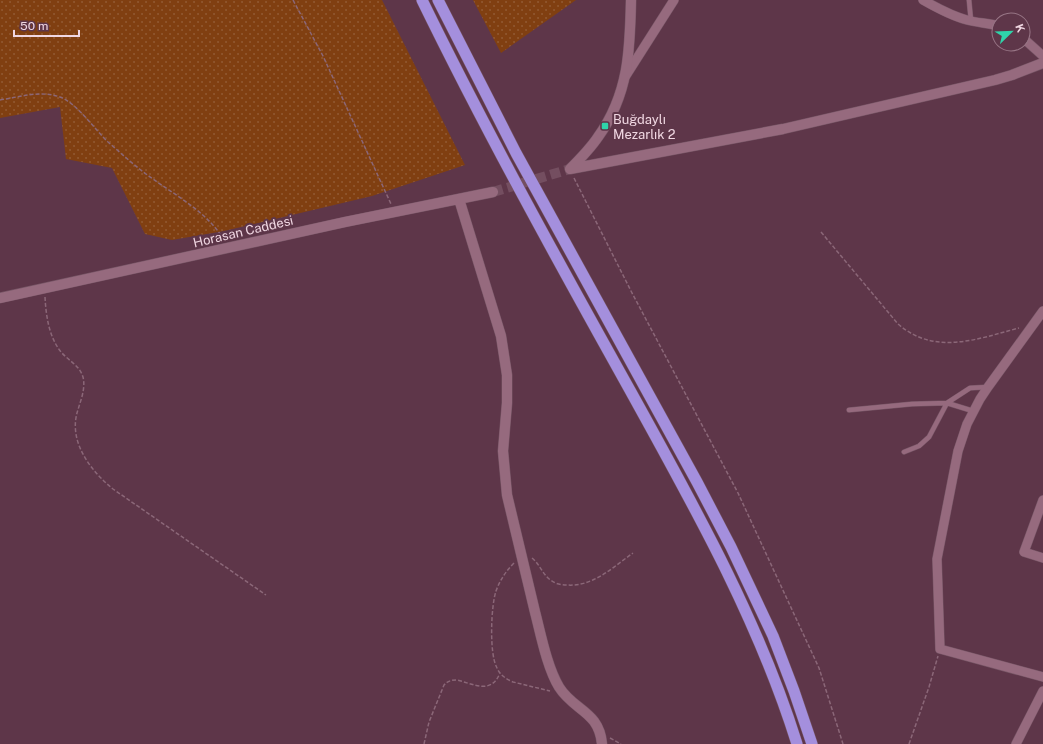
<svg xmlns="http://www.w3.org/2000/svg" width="1043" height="744" font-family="'Public Sans',sans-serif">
  <defs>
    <pattern id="grass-dots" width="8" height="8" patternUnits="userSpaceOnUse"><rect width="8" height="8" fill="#803f11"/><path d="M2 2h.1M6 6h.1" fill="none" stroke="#925a33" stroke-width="1.8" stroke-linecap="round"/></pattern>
  </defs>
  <rect width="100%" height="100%" fill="#5e3649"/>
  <path fill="url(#grass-dots)" d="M 0,0 L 382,0 L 465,165 L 372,196 L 224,231 L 172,240 L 145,234 L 112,168 L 66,159 L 60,107 L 0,118 Z
    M 473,0 L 576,0 L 501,53 Z"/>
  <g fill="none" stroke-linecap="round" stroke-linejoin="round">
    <path stroke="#744e60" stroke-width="10" stroke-dasharray="10 5" stroke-linecap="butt" d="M 493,192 L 570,169"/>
    <g stroke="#765565" stroke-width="5.5">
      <path id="service" d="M 969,0 L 971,21
        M 849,410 L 912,404 L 947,403 L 970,388 L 988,387
        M 904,452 L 919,446 L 929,437 L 947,403 L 973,411"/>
    </g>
    <g stroke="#765565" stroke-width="10">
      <path id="minor" d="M 923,0 C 937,8 952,16 967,20 C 978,23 988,23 999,26
        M 1023,38 L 1043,56
        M 625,77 L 674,0
        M 1043,311 L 988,387 L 980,399 L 967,424 L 958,451 L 937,559 L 940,649 L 1043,677
        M 1043,500 L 1024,552 L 1043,558
        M 1016,744 L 1043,691"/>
    </g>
    <g stroke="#765565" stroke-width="11">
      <path id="tertiary" d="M 570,169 L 783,129 L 995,80 L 1012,75 L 1043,63
        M 570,169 C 580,159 590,149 598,137 C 629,94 630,50 631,0
        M 459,199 L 501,336 L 507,375 L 507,403 L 503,451 L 507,495 C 516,534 526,573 535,612 C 541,635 547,667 559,687 C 574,711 599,711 602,744
        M 0,298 L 345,222 L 493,192"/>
    </g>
    <g stroke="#765565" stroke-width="12">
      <path id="trunk" d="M 422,0 C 487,133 559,263 631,392 C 694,506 758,619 797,744
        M 438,0 L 516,153 L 697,482 L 731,547 L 773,636 L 794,691 L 812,744"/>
    </g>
    <path stroke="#8b6778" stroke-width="1.5" stroke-dasharray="4 2" stroke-linecap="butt" d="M 293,0 L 323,56 L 391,204
      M 0,100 C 20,97 40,90 60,97 C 78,104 94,129 108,142 C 123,155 137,168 153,179 C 178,197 208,213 224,240
      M 574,178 L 631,291 L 738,493 L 775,573 L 819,668 L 843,744
      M 821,232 L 898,324 C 935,356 977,339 1019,328
      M 45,297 C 46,316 49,337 61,352 C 69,361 80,366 83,377 C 86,389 80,402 77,413 C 69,443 91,471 113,489 L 266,595
      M 532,558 C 540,564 543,576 552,581 C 556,584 562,585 567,585 C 593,587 613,567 633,553
      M 514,563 C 506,571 500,580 496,591 C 491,606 489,654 497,668 C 500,675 506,679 513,682 L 550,691
      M 610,738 L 621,744
      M 424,744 L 429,722 L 444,685 C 448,681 451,680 457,680 C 474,684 491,695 500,673
      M 909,744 L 929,687 L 938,656"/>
    <use href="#service" stroke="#966a7e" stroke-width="4.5"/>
    <use href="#minor" stroke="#966a7e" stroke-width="9"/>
    <use href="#tertiary" stroke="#966a7e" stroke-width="10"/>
    <use href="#trunk" stroke="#a48fdd" stroke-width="11"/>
  </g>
  <rect fill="#2fd4aa" stroke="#5e3649" stroke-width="1.5" x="601" y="122" width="8" height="8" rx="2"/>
  <g text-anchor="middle" stroke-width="4" stroke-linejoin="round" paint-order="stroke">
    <g font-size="13" fill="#f0d7e2" stroke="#5e3649" text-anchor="start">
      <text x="613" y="124">Buğdaylı<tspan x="613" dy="15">Mezarlık 2</tspan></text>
    </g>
    <g font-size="13" fill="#f0d7e2" stroke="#5e3649">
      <text transform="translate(243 231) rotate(-13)" y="5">Horasan Caddesi</text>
    </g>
  </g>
  <g transform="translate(1011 32) rotate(67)"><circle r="19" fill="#5e3649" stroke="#987686"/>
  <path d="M0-3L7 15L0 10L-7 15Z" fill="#2fd4aa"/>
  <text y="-6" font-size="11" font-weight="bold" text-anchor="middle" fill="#f0d7e2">K</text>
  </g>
  <path d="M14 30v6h65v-6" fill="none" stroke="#f0d7e2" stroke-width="2"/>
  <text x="20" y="30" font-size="12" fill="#f0d7e2" stroke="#5e3649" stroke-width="3" paint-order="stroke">50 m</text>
</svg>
